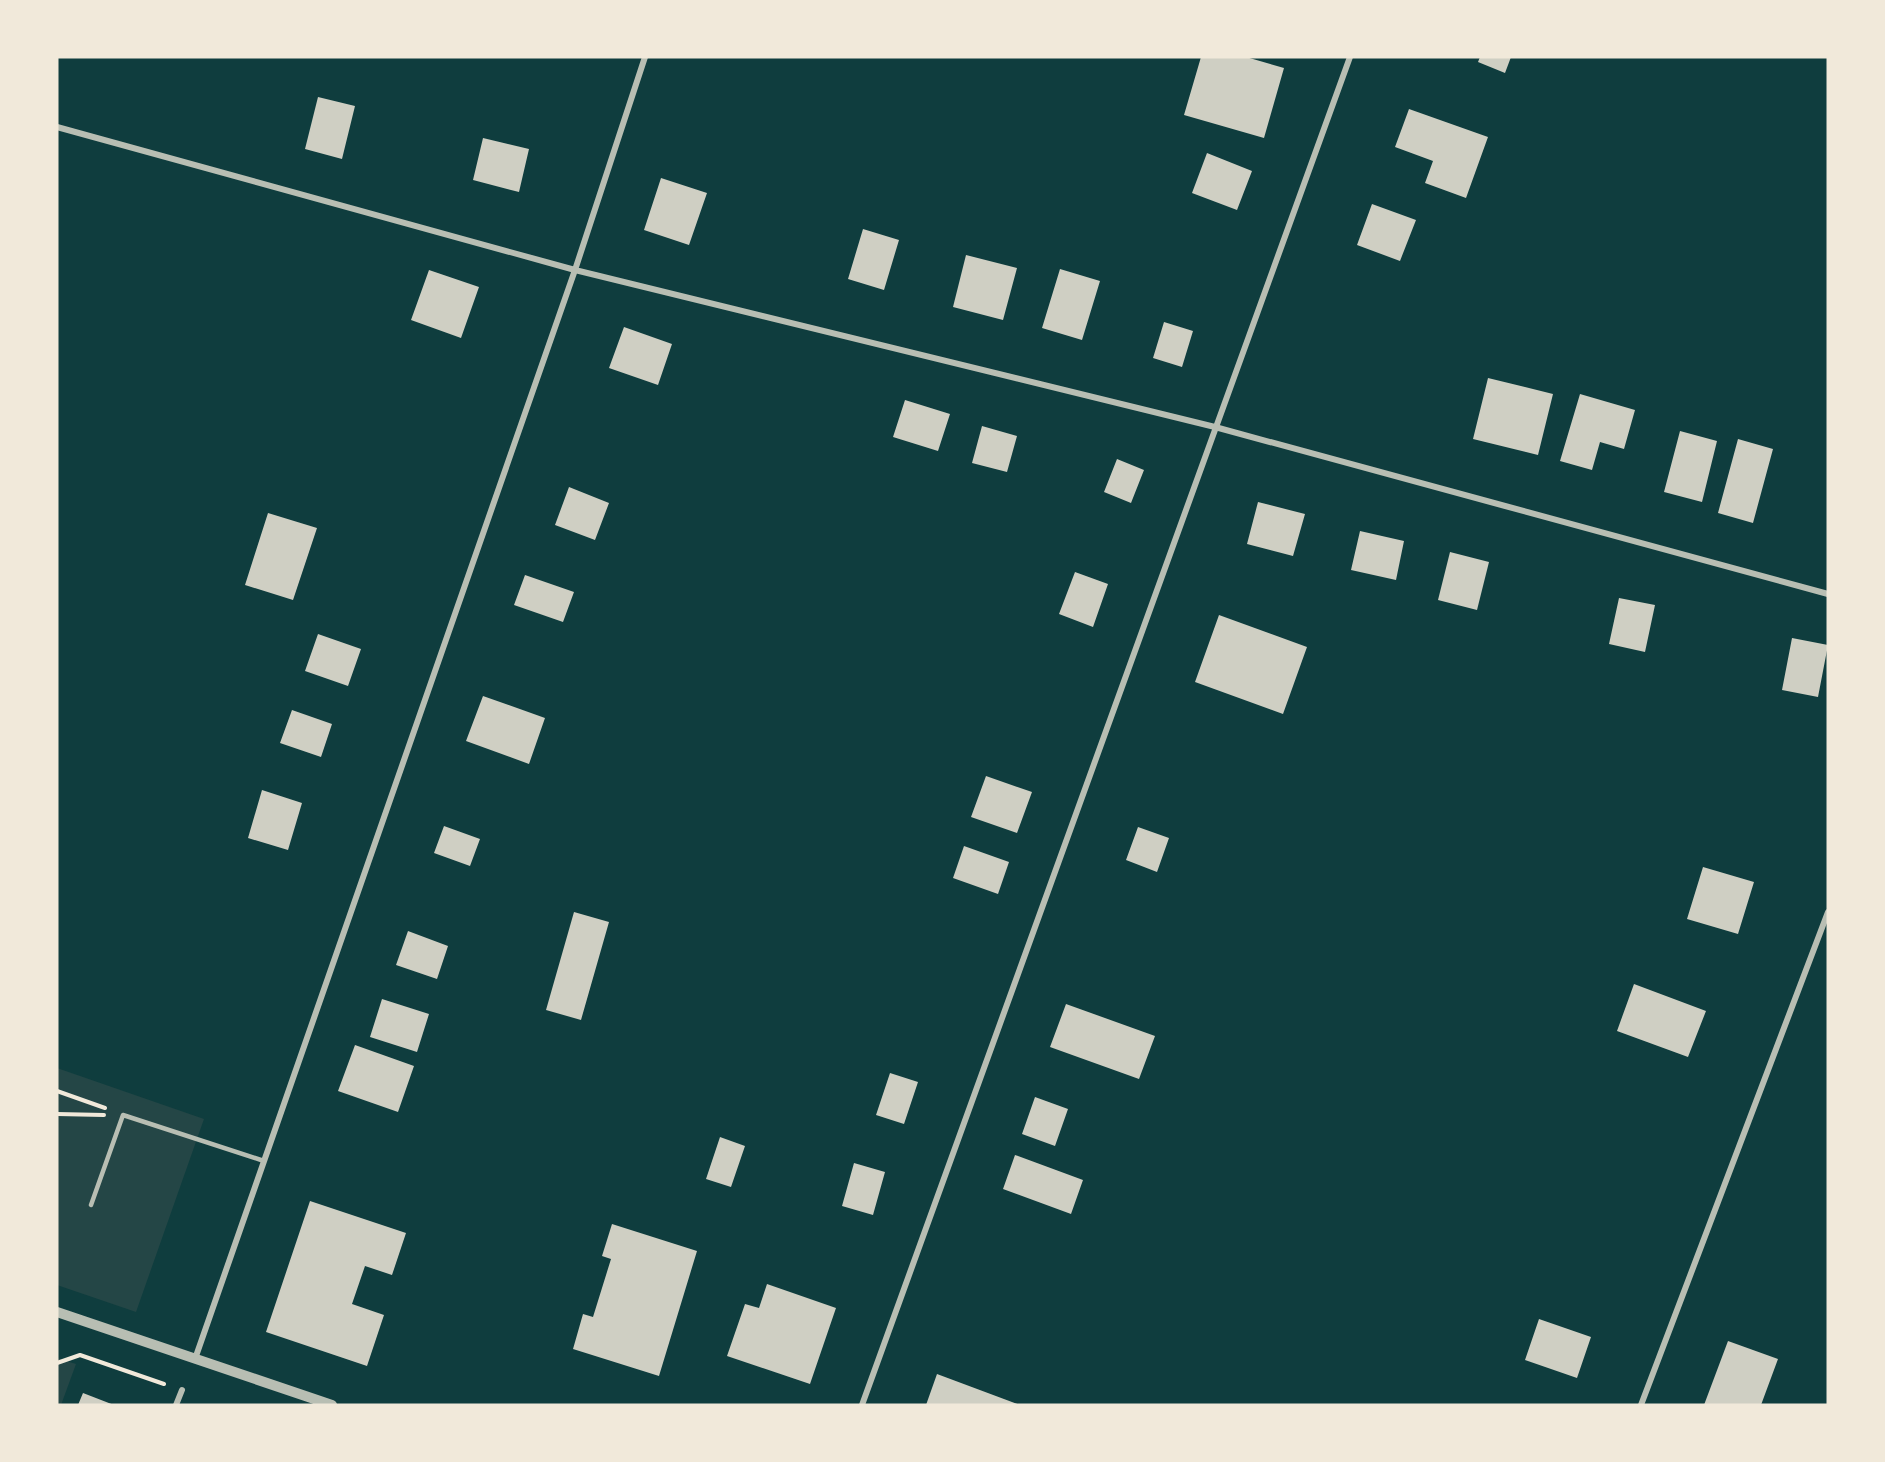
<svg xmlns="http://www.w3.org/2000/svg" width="1885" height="1462" font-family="Commissioner,sans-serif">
  <rect width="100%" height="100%" fill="#0f3d3e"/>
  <path fill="#244646" d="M 57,1068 L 204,1119 L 136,1312 L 57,1285 Z
    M 57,1358 L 76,1364 L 61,1405 L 57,1405 Z"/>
  <path fill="#cfcfc3" d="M 1201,57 L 1246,57 L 1284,68 L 1264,138 L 1184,115 Z
    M 1480,57 L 1511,57 L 1505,73 L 1478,62 Z
    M 318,97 L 355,106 L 342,159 L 305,149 Z
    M 1409,109 L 1488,137 L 1466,198 L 1425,183 L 1433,161 L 1395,147 Z
    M 483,138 L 529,149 L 519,192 L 473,180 Z
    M 1207,153 L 1252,171 L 1237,210 L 1192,193 Z
    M 661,178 L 707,193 L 689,245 L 644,230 Z
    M 1372,204 L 1416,220 L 1400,261 L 1357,245 Z
    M 863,229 L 899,240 L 884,290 L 848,279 Z
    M 966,255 L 1017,268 L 1003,320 L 953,307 Z
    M 1060,269 L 1100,281 L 1082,340 L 1042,328 Z
    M 429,270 L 479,287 L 461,338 L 411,320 Z
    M 1164,322 L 1193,331 L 1182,367 L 1153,358 Z
    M 624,327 L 672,344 L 658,385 L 609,368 Z
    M 1488,378 L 1553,394 L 1538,455 L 1473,439 Z
    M 1580,394 L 1635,410 L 1624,449 L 1600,442 L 1592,470 L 1560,461 Z
    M 905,400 L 950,414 L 938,451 L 893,437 Z
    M 982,426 L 1017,436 L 1007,472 L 972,463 Z
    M 1680,431 L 1717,441 L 1702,502 L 1664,492 Z
    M 1738,439 L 1773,449 L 1753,523 L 1718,513 Z
    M 1117,459 L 1144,470 L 1131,503 L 1104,492 Z
    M 569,487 L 609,503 L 595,540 L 555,525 Z
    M 1258,502 L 1305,514 L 1293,556 L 1247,544 Z
    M 268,513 L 317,528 L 293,600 L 245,585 Z
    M 1360,531 L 1404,541 L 1396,580 L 1351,570 Z
    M 1450,552 L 1489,562 L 1477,610 L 1438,600 Z
    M 1075,572 L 1108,584 L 1093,627 L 1059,614 Z
    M 525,575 L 574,592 L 563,622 L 514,605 Z
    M 1619,598 L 1655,605 L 1645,652 L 1609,644 Z
    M 1219,615 L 1307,647 L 1283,714 L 1195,682 Z
    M 318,634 L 361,649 L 348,686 L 305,671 Z
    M 1792,638 L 1828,645 L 1818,697 L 1782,690 Z
    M 483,696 L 545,718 L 529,764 L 466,741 Z
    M 292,710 L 332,724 L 321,757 L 280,743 Z
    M 986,776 L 1032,792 L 1017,833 L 971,817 Z
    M 262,790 L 302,803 L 288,850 L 248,838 Z
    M 444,826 L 480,839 L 470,866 L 434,853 Z
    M 1138,827 L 1169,838 L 1157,872 L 1126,860 Z
    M 964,846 L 1009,862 L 998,894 L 953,878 Z
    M 1703,867 L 1754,882 L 1738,934 L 1687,919 Z
    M 574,912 L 609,922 L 581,1020 L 546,1010 Z
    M 408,931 L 448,946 L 437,979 L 396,965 Z
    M 1634,984 L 1706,1011 L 1688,1057 L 1617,1031 Z
    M 382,999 L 429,1014 L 417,1052 L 370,1037 Z
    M 1066,1004 L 1155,1036 L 1139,1079 L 1050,1047 Z
    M 355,1045 L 414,1066 L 398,1112 L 338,1091 Z
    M 890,1073 L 918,1082 L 904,1124 L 876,1115 Z
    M 1035,1097 L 1068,1109 L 1055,1146 L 1022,1134 Z
    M 720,1137 L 745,1146 L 731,1187 L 706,1179 Z
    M 1015,1155 L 1083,1180 L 1071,1214 L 1003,1189 Z
    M 854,1163 L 885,1172 L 873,1215 L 842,1206 Z
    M 310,1201 L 406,1233 L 392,1275 L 365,1266 L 352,1304 L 384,1315 L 367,1366 L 266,1332 Z
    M 612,1224 L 697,1251 L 659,1376 L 573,1349 L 583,1314 L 593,1317 L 611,1259 L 602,1256 Z
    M 767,1284 L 836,1308 L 810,1384 L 727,1356 L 745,1304 L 759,1308 Z
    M 1539,1319 L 1591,1337 L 1577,1378 L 1525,1360 Z
    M 1728,1341 L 1778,1359 L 1761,1405 L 1704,1405 Z
    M 937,1374 L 1020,1405 L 926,1405 Z
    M 83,1393 L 114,1405 L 78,1405 Z"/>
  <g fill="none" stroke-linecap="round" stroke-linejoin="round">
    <path stroke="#f1e9da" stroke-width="4" d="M 57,1091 L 105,1108
      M 57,1114 L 104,1115
      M 57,1363 L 80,1355 L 164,1384"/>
    <path stroke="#b8beb3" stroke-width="4.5" d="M 91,1205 L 123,1115 L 264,1161"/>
    <path stroke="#b8beb3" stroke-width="6" d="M 57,127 L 575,270 L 1215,427 L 1828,594
      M 195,1359 L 575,270 L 645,57
      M 176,1405 L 182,1390
      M 862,1405 L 1350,57
      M 1641,1405 L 1828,912"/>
    <path stroke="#b8beb3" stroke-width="10" d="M 57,1312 L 332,1405"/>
  </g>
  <rect width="1885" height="1462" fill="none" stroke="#f1e9da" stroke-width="117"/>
</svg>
